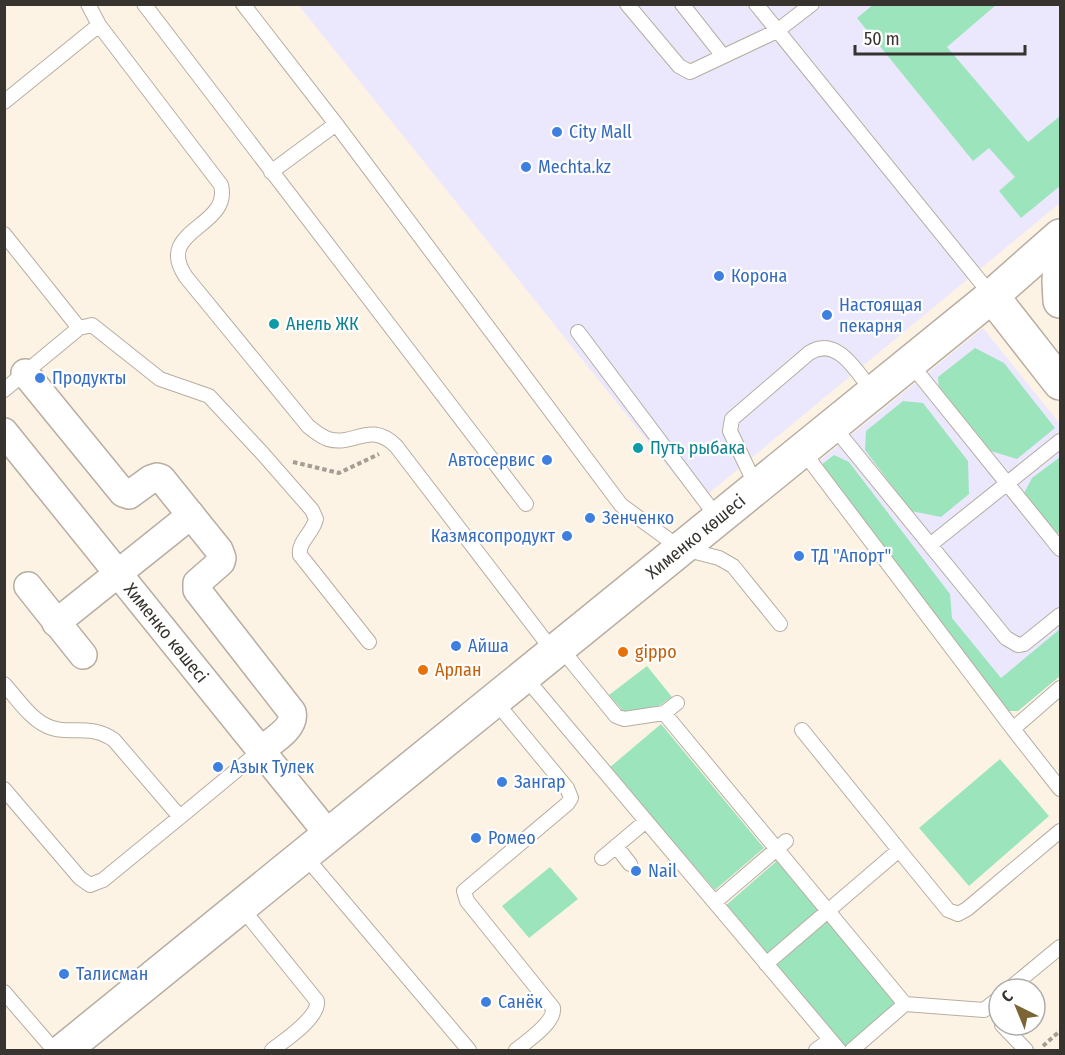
<svg xmlns="http://www.w3.org/2000/svg" width="1065" height="1055" font-family="'Fira Sans Condensed',sans-serif">
  <rect width="100%" height="100%" fill="#fdf3e5"/>
  <path fill="#ebe7fd" d="M 303,4 L 1060,5 L 1060,203 L 697,503 L 300,7 Z
    M 983,328 L 1060,424 L 1060,676 L 1018,711 L 818,462 Z"/>
  <path fill="#9ce5bc" d="M 874,4 L 996,5 L 947,47 L 1028,142 L 1060,116 L 1060,186 L 1021,218 L 999,191 L 1015,177 L 989,148 L 973,161 L 857,18 Z
    M 975,348 L 1004,363 L 1055,428 L 1017,459 L 984,449 L 939,392 L 938,377 Z
    M 903,401 L 923,403 L 968,461 L 969,494 L 941,517 L 911,511 L 865,450 L 866,431 Z
    M 834,455 L 849,462 L 950,594 L 952,618 L 1001,678 L 1060,629 L 1060,676 L 1018,711 L 1005,711 L 821,465 Z
    M 1060,457 L 1060,533 L 1055,533 L 1023,495 L 1032,478 Z
    M 647,666 L 672,697 L 659,706 L 624,712 L 609,695 Z
    M 661,724 L 764,848 L 715,890 L 609,768 Z
    M 1000,759 L 1049,816 L 969,886 L 919,828 Z
    M 779,859 L 819,912 L 766,957 L 724,907 Z
    M 550,867 L 578,899 L 529,938 L 502,906 Z
    M 828,920 L 898,1001 L 845,1047 L 775,966 Z"/>
  <g fill="none" stroke-linecap="round" stroke-linejoin="round">
    <g stroke="#b7ada1" stroke-width="16">
      <path id="service" d="M 144,4 L 526,504
        M 243,4 L 336,124 L 621,505 L 680,548 L 719,558 L 733,566 L 780,624
        M 627,4 L 679,66 L 690,72 L 777,31 L 812,4
        M 682,4 L 723,56
        M 756,4 L 992,296
        M 99,25 L 221,185 C 232,228 153,229 186,277 L 308,426 C 314,431 320,436 328,439 C 355,447 369,420 396,446 L 553,651
        M 4,102 L 99,25 L 88,4
        M 271,172 L 336,124
        M 4,234 L 79,328 L 4,390
        M 79,328 L 92,325 L 160,379 L 209,396 L 263,454 L 312,510 L 316,519 C 313,533 298,541 300,555 L 369,642
        M 578,332 L 717,517
        M 910,363 L 1060,549
        M 833,426 L 1006,638 L 1018,645 L 1024,644 L 1060,615
        M 802,450 L 1013,729 L 1060,688
        M 756,486 L 730,431 L 732,419 L 809,353 C 837,335 857,372 872,391
        M 930,545 L 1060,441
        M 559,646 L 616,716 L 624,719 L 664,713 L 905,1004
        M 524,676 L 839,1050
        M 4,684 C 16,697 29,717 45,725 C 66,737 89,722 114,740 L 180,817 L 261,750
        M 495,701 L 567,788 L 571,798 L 567,804 L 464,891 L 467,901 L 553,1008 C 555,1023 527,1041 516,1050
        M 664,713 L 677,703
        M 1013,729 L 1060,789
        M 802,730 L 899,850
        M 4,789 L 80,878 L 90,885 L 103,880 L 180,817
        M 616,846 L 630,864
        M 304,855 L 469,1050
        M 602,858 L 646,821
        M 715,902 L 786,841
        M 241,907 L 317,1001 C 319,1018 285,1040 272,1050
        M 766,964 L 899,850 L 948,910 L 958,914 L 967,909 L 1060,831
        M 1009,989 L 1060,947
        M 4,992 L 54,1050
        M 1002,1025 L 1026,1050
        M 816,1050 L 830,1040
        M 852,1050 L 905,1004 L 984,1010 L 999,998"/>
    </g>
    <g stroke="#b7ada1" stroke-width="30">
      <g id="minor">
        <path d="M 25,373 L 123,493 L 129,495 L 151,479 L 157,477 L 161,478 L 219,550 L 222,558 L 221,562 L 197,583 L 197,590 L 292,712 C 296,728 272,741 261,750"/>
        <path id="s1" d="M 4,432 L 329,835"/>
        <path d="M 28,586 L 83,655"/>
        <path d="M 56,623 L 191,515"/>
      </g>
    </g>
    <g stroke="#b7ada1" stroke-width="36">
      <g id="secondary">
        <path d="M 1060,260 L 1059,282 L 1060,301"/>
        <path d="M 992,296 L 1060,383"/>
        <path id="s2" d="M 64,1050 L 992,296 L 1060,236"/>
      </g>
    </g>
    <path stroke="#a59e94" stroke-width="4" stroke-dasharray="4.5 3" stroke-linecap="butt" d="M 293,462 L 339,473 L 379,454
      M 1043,1046 L 1060,1031"/>
    <use href="#service" stroke="#fff" stroke-width="14"/>
    <use href="#minor" stroke="#fff" stroke-width="27"/>
    <use href="#secondary" stroke="#fff" stroke-width="33"/>
  </g>
  <g fill="#3f7fe0" stroke="#fff" stroke-width="2">
    <circle cx="557" cy="132" r="6"/>
    <circle cx="526" cy="167" r="6"/>
    <circle cx="719" cy="276" r="6"/>
    <circle cx="827" cy="315" r="6"/>
    <circle cx="40" cy="378" r="6"/>
    <circle cx="547" cy="460" r="6"/>
    <circle cx="590" cy="518" r="6"/>
    <circle cx="567" cy="536" r="6"/>
    <circle cx="799" cy="556" r="6"/>
    <circle cx="456" cy="646" r="6"/>
    <circle cx="218" cy="767" r="6"/>
    <circle cx="502" cy="782" r="6"/>
    <circle cx="476" cy="838" r="6"/>
    <circle cx="636" cy="871" r="6"/>
    <circle cx="64" cy="974" r="6"/>
    <circle cx="486" cy="1002" r="6"/>
  </g>
  <g fill="#0f9aa8" stroke="#fff" stroke-width="2">
    <circle cx="274" cy="324" r="6"/>
    <circle cx="638" cy="448" r="6"/>
  </g>
  <g fill="#e8710a" stroke="#fff" stroke-width="2">
    <circle cx="623" cy="652" r="6"/>
    <circle cx="423" cy="670" r="6"/>
  </g>
  <g text-anchor="middle" stroke-width="4.5" stroke-linejoin="round" paint-order="stroke">
    <g font-size="18" fill="#366cbe" stroke="#fff" text-anchor="start">
      <text x="569" y="138">City Mall</text>
      <text x="538" y="173">Mechta.kz</text>
      <text x="731" y="282">Корона</text>
      <text x="839" y="311">Настоящая<tspan x="839" dy="21">пекарня</tspan></text>
      <text x="52" y="384">Продукты</text>
      <text x="535" y="466" text-anchor="end">Автосервис</text>
      <text x="602" y="524">Зенченко</text>
      <text x="555" y="542" text-anchor="end">Казмясопродукт</text>
      <text x="811" y="562">ТД "Апорт"</text>
      <text x="468" y="652">Айша</text>
      <text x="230" y="773">Азык Тулек</text>
      <text x="514" y="788">Зангар</text>
      <text x="488" y="844">Ромео</text>
      <text x="648" y="877">Nail</text>
      <text x="76" y="980">Талисман</text>
      <text x="498" y="1008">Санёк</text>
    </g>
    <g font-size="18" fill="#0d838f" stroke="#fff" text-anchor="start">
      <text x="286" y="330">Анель ЖК</text>
      <text x="650" y="454">Путь рыбака</text>
    </g>
    <g font-size="18" fill="#37332e" stroke="#fff">
      <text dy="6" stroke="none"><textPath href="#s2" startOffset="814">Хименко көшесі</textPath></text>
      <text dy="6" stroke="none"><textPath href="#s1" startOffset="258">Хименко көшесі</textPath></text>
    </g>
    <g font-size="18" fill="#c56008" stroke="#fff" text-anchor="start">
      <text x="635" y="658">gippo</text>
      <text x="435" y="676">Арлан</text>
    </g>
  </g>
  <rect width="1065" height="1055" fill="none" stroke="#37332e" stroke-width="12"/>
  <g transform="translate(1017 1007) rotate(317)"><circle r="28" fill="#ffffff" stroke="#afadab" stroke-width="1.5"/>
  <path d="M0-4.5L10 22L0 15L-10 22Z" fill="#7b6535"/>
  <text y="-9" font-size="16" font-weight="bold" text-anchor="middle" fill="#37332e">С</text>
  </g>
  <path d="M855 45v9h170v-9" fill="none" stroke="#37332e" stroke-width="3"/>
  <text x="864" y="45" font-size="18" fill="#37332e" stroke="#ffffff" stroke-width="4.5" paint-order="stroke">50 m</text>
</svg>
